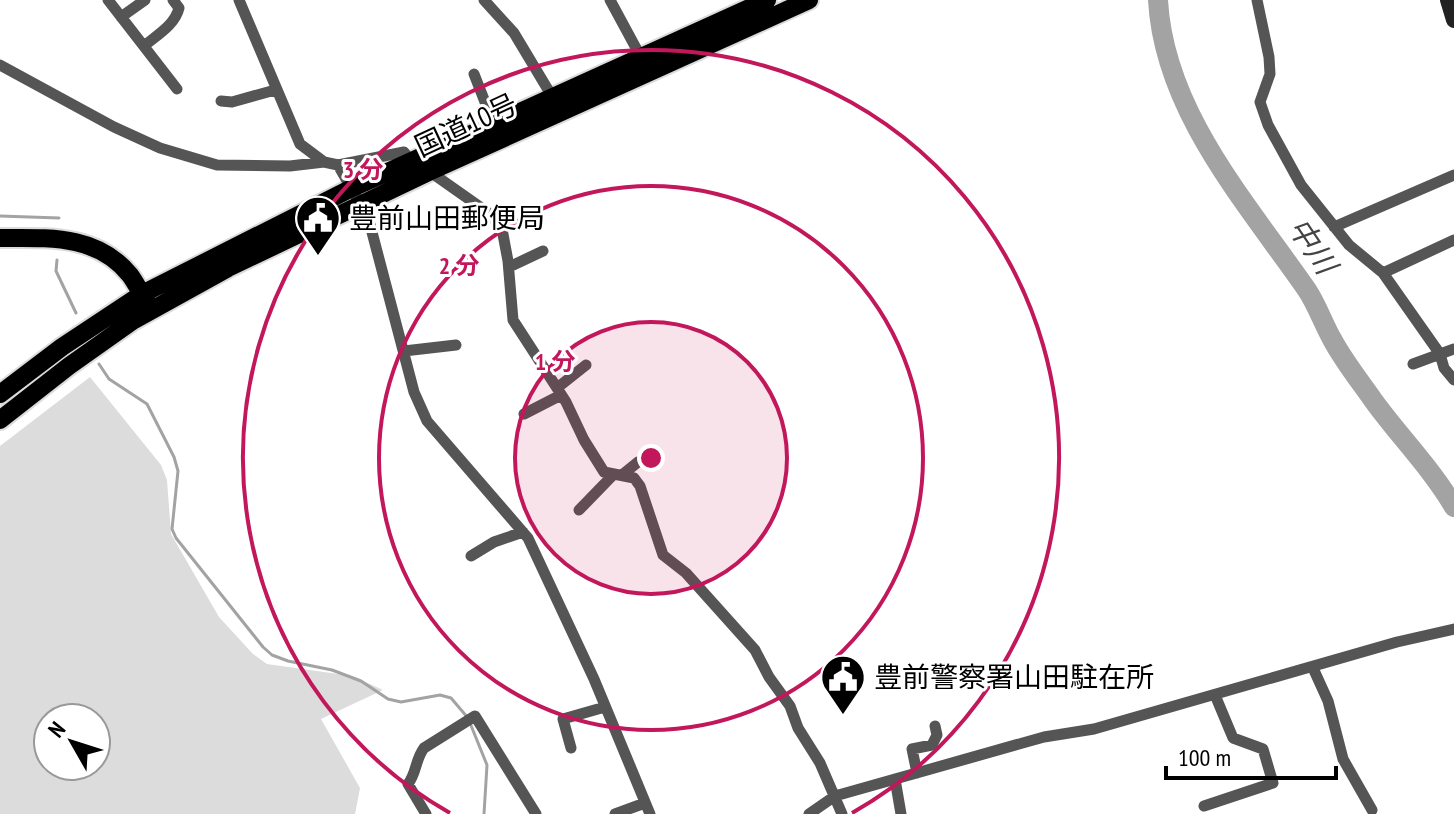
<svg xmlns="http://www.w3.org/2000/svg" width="1454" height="814" font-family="'PT Sans Narrow','Noto Sans JP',sans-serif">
  <rect width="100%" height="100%" fill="#fff"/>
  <path fill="#dcdcdc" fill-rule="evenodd" d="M 90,377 L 161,465 L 167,480 L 171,534 L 219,617 L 253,654 L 267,664 L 352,676 L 383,690 L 321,719 L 360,788 L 355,814 L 0,814 L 0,446 ZM 48,718 L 96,718 L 96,766 L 48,766 Z"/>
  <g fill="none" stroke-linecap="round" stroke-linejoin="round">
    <path stroke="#a3a3a3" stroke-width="3" d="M 0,216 L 59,218
      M 57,260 L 56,271 L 76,313
      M 99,364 L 109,379 L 147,404 L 174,457 L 178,471 L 172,529 L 176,538 L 263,647 L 272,655 L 288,661 L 332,670 L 361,681 L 388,699 L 401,702 L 440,695 L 451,698 L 468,718 L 487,765 L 484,814"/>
    <path stroke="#a3a3a3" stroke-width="20" d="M 1158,0 C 1164,111 1246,202 1307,290 C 1317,305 1323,323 1332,339 C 1343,360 1359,380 1373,400 C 1399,436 1432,469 1454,507"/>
    <g stroke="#dbdbdb" stroke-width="22">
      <path id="trunk" d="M 0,238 C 48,238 97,234 130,275 C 136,283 141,294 147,302
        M 0,394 L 62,347 L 142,294 L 350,189 L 767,0
        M 0,420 L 69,366 L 134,320 L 228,268 L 431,171 L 809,0"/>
    </g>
    <path stroke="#555" stroke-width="11" d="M 108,0 L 177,89
      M 239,0 L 300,144 L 324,162
      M 484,0 L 514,33 L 553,98
      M 610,0 L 643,61
      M 1257,0 L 1269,57 L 1270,74 L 1260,102 L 1268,125 L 1301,185 L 1349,245 L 1383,273 L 1440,354 L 1444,368 L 1454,380
      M 121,17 L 145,0
      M 144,46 C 157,35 175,25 179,8 L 173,0
      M 0,65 L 114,127 L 160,148 L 217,165 L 290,166 L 324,162 L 338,165 L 404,152 L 413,164
      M 474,74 L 494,125
      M 221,101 L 232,102 L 275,90
      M 338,165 L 368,217 L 414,392 L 427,421 L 528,538 L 594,679 L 650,814
      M 429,171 L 490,214 L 502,229 L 508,261 L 513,320 L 566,402 L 584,440 L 604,472 L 634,478 L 640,486 L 663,555 L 686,573 L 755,650 L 769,677 L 790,706 L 798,728 L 820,763 L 842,814
      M 1334,227 L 1454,175
      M 509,267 L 543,251
      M 1383,273 L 1454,240
      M 404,351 L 456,345
      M 1413,364 L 1454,349
      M 557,388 L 586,365
      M 524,414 L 561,395
      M 622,475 L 638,462 L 654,455
      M 579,510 L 614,474
      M 471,556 L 494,542 L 523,532
      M 1313,668 L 1328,701 L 1343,759 L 1372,810
      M 571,748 L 563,719 L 605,707
      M 917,773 L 912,749 L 932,745 L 937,735 L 935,726
      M 895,779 L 901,814
      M 1204,806 L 1273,783 L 1263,749 L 1233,738 L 1215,695
      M 426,814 L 408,784 C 417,772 415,760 424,748 L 475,716 L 536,814
      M 615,814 L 645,803
      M 809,814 L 835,796 L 1044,737 L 1094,729 L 1397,642 L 1454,629"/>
    <path stroke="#222" stroke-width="16" d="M 1448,0 L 1454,20"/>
    <use href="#trunk" stroke="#000" stroke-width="18"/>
  </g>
  <circle cx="651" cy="458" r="136" fill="#c2185b" fill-opacity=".12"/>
  <g fill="none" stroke="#c2185b" stroke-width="4">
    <circle cx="651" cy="458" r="136"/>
    <circle cx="651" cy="458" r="272"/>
    <path d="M450 813A408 408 0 1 1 852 813"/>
  </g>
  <defs>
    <g id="civic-pin" transform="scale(2.3)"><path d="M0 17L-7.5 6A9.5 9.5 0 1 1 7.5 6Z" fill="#000" stroke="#fff"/><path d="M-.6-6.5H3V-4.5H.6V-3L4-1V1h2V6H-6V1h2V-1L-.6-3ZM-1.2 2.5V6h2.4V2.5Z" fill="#fff"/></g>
  </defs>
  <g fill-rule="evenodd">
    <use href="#civic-pin" x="318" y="218"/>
    <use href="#civic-pin" x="843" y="677"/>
  </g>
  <g text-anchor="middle" stroke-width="6" stroke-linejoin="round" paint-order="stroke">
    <g font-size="28" fill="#000" stroke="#fff">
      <text transform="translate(466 125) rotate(-25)" y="10">国道10号</text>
    </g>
    <g font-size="28" fill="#000" stroke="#fff" text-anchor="start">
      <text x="349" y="228">豊前山田郵便局</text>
      <text x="874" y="687">豊前警察署山田駐在所</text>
    </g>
    <g font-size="30" font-style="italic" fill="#444" stroke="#fff">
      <text transform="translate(1312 246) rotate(56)" y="10">中川</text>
    </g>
  </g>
  <circle cx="651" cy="458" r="12" fill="#c2185b" stroke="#fff" stroke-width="4"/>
  <g font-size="24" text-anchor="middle" font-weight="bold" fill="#c2185b" stroke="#fff" stroke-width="6" stroke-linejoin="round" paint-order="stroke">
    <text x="363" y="178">3 分</text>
    <text x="459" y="274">2 分</text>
    <text x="555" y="370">1 分</text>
  </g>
  <g transform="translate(72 742) rotate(309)"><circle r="38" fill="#ffffff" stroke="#999999" stroke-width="2"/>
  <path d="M0-6L14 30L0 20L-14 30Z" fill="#000000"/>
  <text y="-12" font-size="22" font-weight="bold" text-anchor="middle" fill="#000000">N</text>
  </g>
  <path d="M1166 766v12h170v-12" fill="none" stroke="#000000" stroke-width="4"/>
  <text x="1178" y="766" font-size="24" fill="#000000" stroke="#ffffff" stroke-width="6" paint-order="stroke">100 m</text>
</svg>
